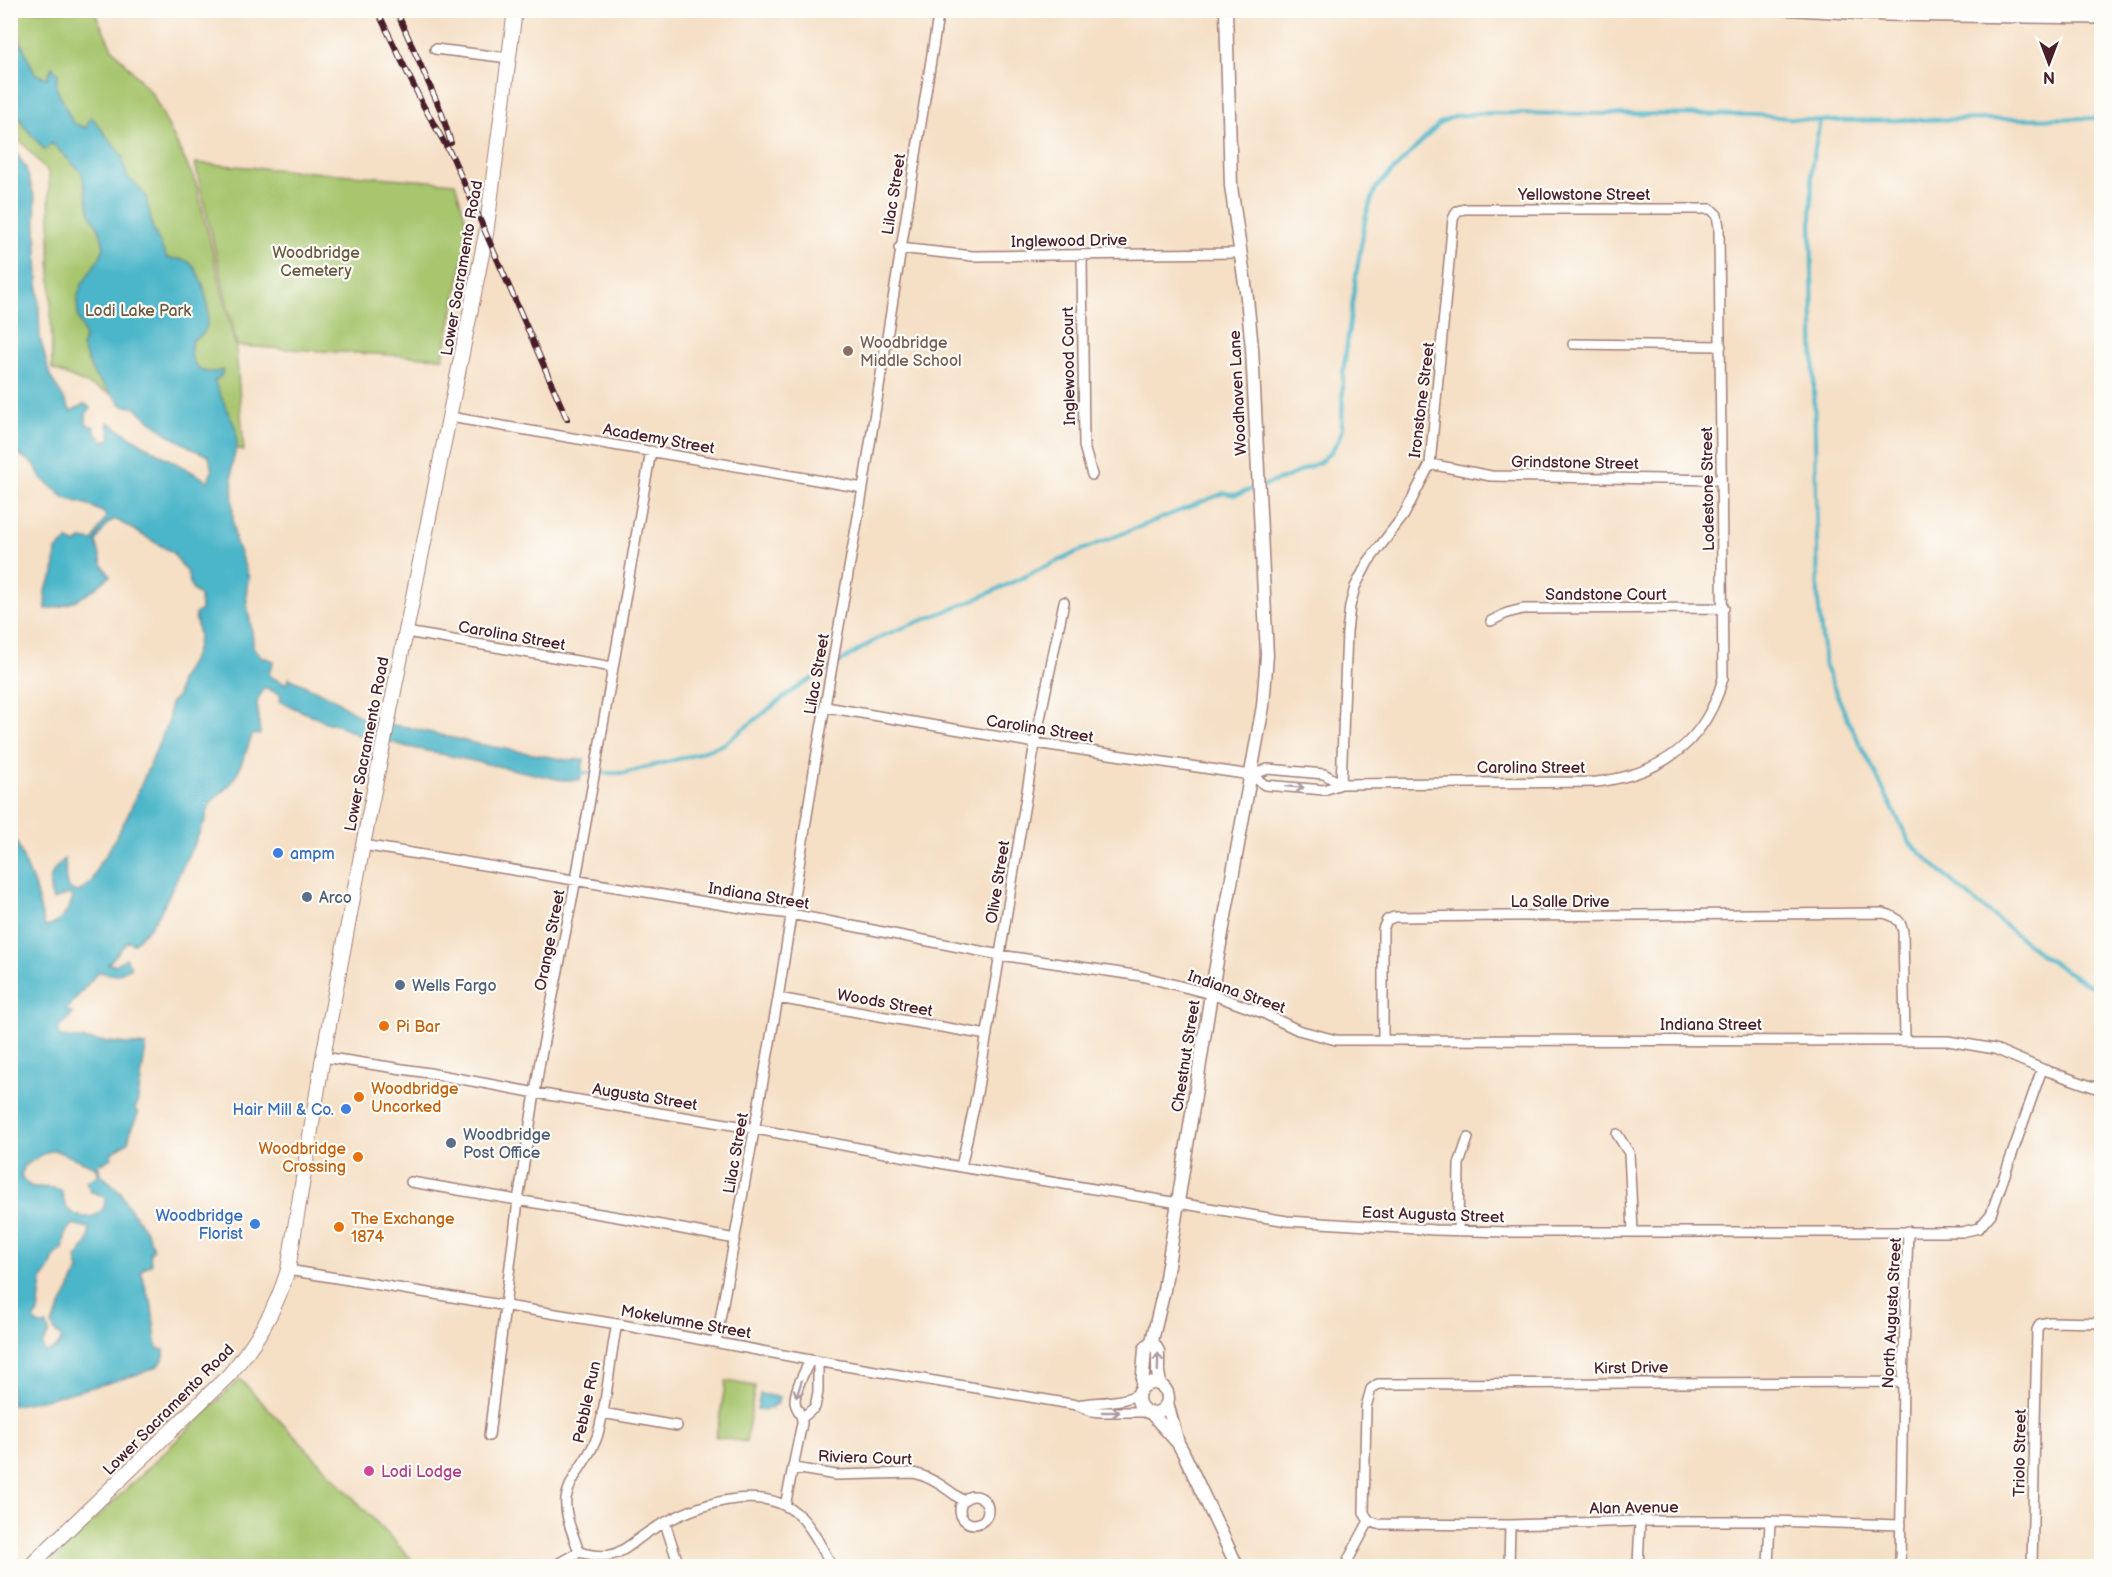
<svg xmlns="http://www.w3.org/2000/svg" width="2112" height="1577" font-family="'Balsamiq Sans',sans-serif">
  <rect width="100%" height="100%" fill="#fdfcf7"/>
  <filter id="ink" filterUnits="userSpaceOnUse"><feTurbulence type="fractalNoise" baseFrequency=".0167" numOctaves="2"/><feDisplacementMap in="SourceGraphic" scale="12" xChannelSelector="R" yChannelSelector="G"/><feConvolveMatrix kernelMatrix="1 2 1 2 8 2 1 2 1" color-interpolation-filters="sRGB"/></filter>
  <filter id="wash" filterUnits="userSpaceOnUse"><feTurbulence type="fractalNoise" baseFrequency=".008" numOctaves="4" result="noise"/><feDisplacementMap in="SourceGraphic" scale="24" xChannelSelector="R" yChannelSelector="G"/><feGaussianBlur stdDeviation="1.35" result="paint"/><feColorMatrix in="noise" values="0 0 0 0 0 0 0 0 0 0 0 0 0 0 0 0 0 1.4 0 .05"/><feComposite in="paint" operator="in"/></filter>
  <g filter="url(#wash)">
    <rect width="100%" height="100%" fill="#f5dfc5"/>
    <path fill="#a7c66e" stroke="#78724c" stroke-width="1.5" d="M 10,11 L 94,11 L 112,48 L 153,95 L 196,183 L 236,349 L 244,451 L 52,369 L 49,173 L 11,130 Z
      M 195,163 L 455,183 L 469,231 L 443,358 L 237,346 Z
      M 240,1379 L 418,1566 L 47,1566 Z
      M 726,1381 L 755,1386 L 746,1442 L 716,1437 Z"/>
    <path fill="#4bb6c9" stroke="#4a6a7a" stroke-width="1.5" fill-rule="evenodd" d="M 11,19 L 35,74 L 47,78 L 52,67 L 58,74 L 56,87 L 73,123 L 86,128 L 91,116 L 122,156 L 127,177 L 137,185 L 146,197 L 153,229 L 167,258 C 173,259 182,259 187,261 C 204,271 214,316 204,332 C 201,337 196,338 192,340 C 187,363 200,378 223,370 L 221,376 L 214,381 L 236,429 L 237,445 L 232,465 L 233,520 L 235,540 L 249,578 C 241,599 254,625 253,647 L 263,659 L 266,658 L 274,661 L 269,673 L 271,677 L 286,684 L 289,678 L 338,701 C 346,710 356,710 364,721 L 407,727 L 478,744 L 567,760 L 584,759 L 580,780 L 562,780 L 404,746 L 368,735 L 358,735 L 333,723 L 328,723 L 279,701 L 281,695 L 266,688 L 263,689 L 257,702 L 260,734 L 252,735 C 246,751 242,766 233,780 C 223,796 207,797 206,819 L 161,911 L 150,927 L 133,944 L 128,941 L 108,964 L 116,965 L 126,958 L 131,967 L 116,975 L 98,972 L 66,1010 L 73,1013 L 58,1029 L 60,1037 L 146,1046 L 137,1105 L 135,1108 L 138,1114 L 131,1129 L 128,1142 L 111,1153 L 112,1157 L 102,1164 L 101,1162 L 98,1164 L 100,1175 C 111,1181 112,1186 121,1192 C 128,1215 149,1224 153,1251 L 150,1252 L 151,1265 L 145,1267 L 141,1272 L 148,1296 L 151,1300 L 157,1348 L 164,1350 C 165,1355 163,1361 159,1365 C 150,1374 28,1405 11,1405 L 10,826 L 34,885 L 45,927 C 60,925 69,911 73,897 L 69,894 L 53,900 C 46,883 50,870 65,859 C 67,871 60,891 79,892 L 92,881 L 100,862 L 105,857 L 128,815 L 169,720 L 170,703 L 177,697 L 180,680 L 195,654 L 199,636 L 195,614 L 201,610 L 200,596 L 192,589 L 187,572 L 172,552 L 115,519 L 108,523 L 96,541 L 102,564 L 110,576 C 93,592 70,607 46,609 L 45,591 L 54,574 L 56,550 L 68,540 L 76,544 L 82,539 L 93,541 L 106,517 L 104,513 L 89,505 L 65,498 L 41,478 L 35,465 L 11,449 L 11,145 L 26,168 L 35,199 L 40,338 L 50,376 L 71,411 L 85,404 L 90,408 L 86,414 L 86,424 L 94,427 L 95,433 L 104,442 L 111,438 L 108,422 L 143,445 L 208,481 L 212,471 L 209,456 L 195,450 L 166,433 L 134,407 L 123,406 L 94,375 L 82,347 L 85,336 L 78,317 L 77,299 L 81,286 L 100,257 L 104,247 L 100,230 L 90,213 L 82,173 L 52,143 L 45,150 L 24,126 L 11,102 ZM 54,1150 L 96,1167 L 97,1176 L 86,1181 L 91,1192 L 104,1196 C 110,1218 79,1224 67,1208 C 64,1204 63,1195 61,1190 C 46,1183 29,1195 21,1175 L 25,1165 C 36,1160 43,1152 54,1150 ZM 72,1224 L 89,1228 C 91,1240 84,1249 76,1258 L 79,1270 L 52,1324 L 55,1332 L 61,1336 C 62,1346 54,1351 45,1352 L 42,1345 L 49,1333 L 47,1325 L 39,1325 L 34,1320 L 38,1313 L 42,1279 L 49,1270 L 55,1255 L 63,1249 L 66,1232 Z
      M 760,1394 L 779,1397 L 777,1405 L 772,1405 L 771,1409 L 766,1408 L 765,1411 L 757,1410 Z"/>
    <g fill="none" stroke-linecap="round" stroke-linejoin="round">
      <path stroke="#4bb6c9" stroke-width="4" d="M 1820,121 L 1812,164 L 1811,220 L 1818,600 L 1825,667 L 1848,720 L 1910,843 L 1960,889 L 2044,957 L 2087,984 L 2102,989
        M 578,773 L 624,773 L 690,756 L 724,744 L 792,691 L 882,636 L 972,601 L 1084,549 L 1224,493 L 1235,495 L 1285,478 L 1320,462 L 1331,452 L 1338,441 L 1342,429 L 1343,374 L 1356,276 L 1366,215 L 1376,188 L 1440,123 L 1455,116 L 1485,113 L 1755,115 L 1820,121 L 2102,118"/>
    </g>
  </g>
  <g filter="url(#ink)">
    <g fill="none" stroke-linecap="round" stroke-linejoin="round">
      <g stroke="#a07f78" stroke-width="12">
        <path id="minor" d="M 1779,10 L 1887,16 L 2102,19
          M 435,49 L 509,58
          M 899,248 L 973,256 L 1240,253
          M 1082,256 L 1084,446 L 1092,475
          M 1573,344 L 1721,346
          M 450,417 L 863,488
          M 1430,464 L 1491,476 L 1721,480
          M 1491,621 L 1507,613 L 1523,609 L 1724,608
          M 406,632 L 613,667
          M 826,707 L 1035,743 L 1251,775 L 1265,785 L 1324,790 L 1341,784 L 1597,782 C 1661,774 1706,743 1723,678 L 1719,227 L 1717,215 L 1711,209 L 1465,209 L 1457,211 L 1453,219 L 1430,464 L 1404,515 L 1368,562 L 1355,587 L 1350,606 L 1347,632 L 1341,784
          M 1251,775 L 1268,769 L 1324,774 L 1341,784
          M 363,845 L 748,909 L 791,914 L 1000,955 L 1141,976 L 1211,994 L 1263,1013 L 1298,1030 L 1336,1040 L 1948,1041 L 1995,1049 L 2042,1069 L 2102,1090
          M 778,998 L 987,1035
          M 1383,1040 L 1383,929 L 1387,920 L 1394,917 L 1883,913 C 1895,916 1901,920 1903,932 L 1905,1040
          M 323,1057 L 429,1073 L 536,1093 L 745,1127 L 961,1167 L 1287,1221 L 1435,1230 L 1509,1232 L 1962,1232 L 1979,1228 L 1991,1214 L 2042,1069
          M 1617,1134 L 1629,1153 L 1633,1231
          M 961,1167 L 977,1093 L 1035,743 L 1064,602
          M 411,1182 L 624,1218 L 735,1239
          M 1458,1231 L 1459,1164 L 1468,1138
          M 288,1270 L 617,1324 L 810,1360 L 1077,1405 L 1092,1411 L 1101,1412 L 1145,1412
          M 716,1342 L 778,998 L 817,752 L 863,488 L 939,10
          M 1077,1405 C 1097,1401 1119,1404 1138,1394
          M 602,1413 L 677,1426
          M 802,1418 L 815,1407 L 818,1392 L 818,1361
          M 489,1436 L 518,1201 L 540,1061 L 576,879 L 651,451
          M 794,1468 L 836,1475 L 914,1473 C 933,1478 947,1489 963,1501
          M960 1510a14 14 0 1 1 28 0a14 14 0 1 1-28 0Z
          M 785,1506 L 802,1423 C 803,1414 795,1409 795,1401 C 795,1387 805,1372 810,1360
          M 1369,1521 L 1364,1513 L 1366,1407 L 1371,1389 L 1378,1384 L 1903,1382
          M 1369,1521 L 1378,1524 L 1510,1525 L 1640,1521 L 1770,1521 L 1901,1525
          M 665,1523 L 679,1566
          M 579,1552 C 620,1563 622,1548 653,1529 C 693,1506 760,1480 800,1516 C 814,1530 822,1549 832,1566
          M 579,1552 C 574,1536 564,1516 566,1499 C 570,1476 590,1458 597,1437 C 608,1401 609,1361 617,1324
          M 1348,1560 L 1369,1521
          M 557,1566 L 559,1563 L 579,1552
          M 1509,1566 L 1510,1525
          M 1638,1566 L 1640,1521
          M 1768,1566 L 1770,1521
          M 1900,1566 L 1903,1382 L 1908,1231
          M 2032,1566 L 2037,1330 L 2040,1324 L 2050,1322 L 2102,1323"/>
      </g>
      <g stroke="#a07f78" stroke-width="15">
        <path id="tertiary" d="M 1152,1341 L 1158,1351 L 1158,1372 L 1160,1384
          M1138 1398a15 15 0 1 1 30 0a15 15 0 1 1-30 0Z
          M 1142,1387 L 1145,1349 L 1152,1341 L 1164,1290 L 1211,994 L 1263,706 L 1267,655 L 1252,348 L 1247,298 L 1231,186 L 1226,10
          M 1167,1403 L 1178,1443
          M 1151,1413 L 1178,1443 L 1183,1452 L 1237,1566"/>
      </g>
      <g stroke="#a07f78" stroke-width="16">
        <path id="secondary" d="M 30,1566 L 229,1375 C 257,1341 275,1312 288,1270 L 323,1057 L 363,845 L 486,234 L 515,10"/>
      </g>
      <use href="#minor" stroke="#fff" stroke-width="9"/>
      <use href="#tertiary" stroke="#fff" stroke-width="12"/>
      <use href="#secondary" stroke="#fff" stroke-width="14"/>
      <g stroke="#4a1f2b" stroke-width="6">
        <path id="rail" d="M 377,10 L 423,105 L 453,158 L 567,419
          M 396,10 L 441,111 L 451,143"/>
      </g>
      <use href="#rail" stroke="#fdfcf7" stroke-width="4" stroke-dasharray="11" stroke-linecap="butt"/>
    </g>
    <defs><path id="oneway-shaft" d="M-6 0H5M1.5-3L5.5 0L1.5 3" fill="none" stroke-width="1.6" stroke-linecap="round" stroke-linejoin="round" transform="scale(1.5)"/></defs>
    <g stroke="#ae9aa0">
      <use href="#oneway-shaft" transform="translate(1295 787) rotate(5)"/>
      <use href="#oneway-shaft" transform="translate(1158 1362) rotate(-89)"/>
      <use href="#oneway-shaft" transform="translate(799 1389) rotate(108)"/>
      <use href="#oneway-shaft" transform="translate(1111 1412)"/>
    </g>
  </g>
  <circle fill="#8d6e63" stroke="#fdfcf7" stroke-width="2" cx="848" cy="351" r="6"/>
  <g fill="#3f7fe0" stroke="#fdfcf7" stroke-width="2">
    <circle cx="278" cy="853" r="6"/>
    <circle cx="346" cy="1109" r="6"/>
    <circle cx="255" cy="1224" r="6"/>
  </g>
  <g fill="#5c6f8a" stroke="#fdfcf7" stroke-width="2">
    <circle cx="307" cy="897" r="6"/>
    <circle cx="400" cy="985" r="6"/>
    <circle cx="451" cy="1143" r="6"/>
  </g>
  <g fill="#e8710a" stroke="#fdfcf7" stroke-width="2">
    <circle cx="384" cy="1026" r="6"/>
    <circle cx="359" cy="1097" r="6"/>
    <circle cx="358" cy="1157" r="6"/>
    <circle cx="339" cy="1227" r="6"/>
  </g>
  <circle fill="#d1479c" stroke="#fdfcf7" stroke-width="2" cx="369" cy="1471" r="6"/>
  <g text-anchor="middle" stroke-width="4.5" stroke-linejoin="round" paint-order="stroke">
    <g font-size="16" fill="#4a1f2b" stroke="#fdfcf7">
      <text transform="translate(893 194) rotate(-81)" y="6">Lilac Street</text>
      <text x="1584" y="200">Yellowstone Street</text>
      <text transform="translate(1069 240) rotate(-1)" y="6">Inglewood Drive</text>
      <text transform="translate(461 268) rotate(-80)" y="6">Lower Sacramento Road</text>
      <text transform="translate(1068 366) rotate(-91)" y="6">Inglewood Court</text>
      <text transform="translate(1237 393) rotate(-93)" y="6">Woodhaven Lane</text>
      <text transform="translate(1421 400) rotate(-83)" y="6">Ironstone Street</text>
      <text transform="translate(659 438) rotate(10)" y="6">Academy Street</text>
      <text transform="translate(1575 462) rotate(1)" y="6">Grindstone Street</text>
      <text transform="translate(1707 489) rotate(-91)" y="6">Lodestone Street</text>
      <text x="1606" y="600">Sandstone Court</text>
      <text transform="translate(512 635) rotate(10)" y="6">Carolina Street</text>
      <text transform="translate(816 674) rotate(-80)" y="6">Lilac Street</text>
      <text transform="translate(1040 728) rotate(9)" y="6">Carolina Street</text>
      <text transform="translate(366 744) rotate(-79)" y="6">Lower Sacramento Road</text>
      <text x="1531" y="773">Carolina Street</text>
      <text transform="translate(997 882) rotate(-81)" y="6">Olive Street</text>
      <text transform="translate(759 895) rotate(9)" y="6">Indiana Street</text>
      <text x="1560" y="907">La Salle Drive</text>
      <text transform="translate(549 940) rotate(-79)" y="6">Orange Street</text>
      <text transform="translate(1237 991) rotate(19)" y="6">Indiana Street</text>
      <text transform="translate(885 1002) rotate(10)" y="6">Woods Street</text>
      <text x="1711" y="1030">Indiana Street</text>
      <text transform="translate(1185 1056) rotate(-81)" y="6">Chestnut Street</text>
      <text transform="translate(645 1096) rotate(9)" y="6">Augusta Street</text>
      <text transform="translate(735 1153) rotate(-80)" y="6">Lilac Street</text>
      <text transform="translate(1433 1214) rotate(2)" y="6">East Augusta Street</text>
      <text transform="translate(1891 1313) rotate(-87)" y="6">North Augusta Street</text>
      <text transform="translate(686 1321) rotate(10)" y="6">Mokelumne Street</text>
      <text transform="translate(1631 1367) rotate(-1)" y="6">Kirst Drive</text>
      <text transform="translate(586 1402) rotate(-78)" y="6">Pebble Run</text>
      <text transform="translate(168 1409) rotate(-45)" y="6">Lower Sacramento Road</text>
      <text transform="translate(2019 1453) rotate(-89)" y="6">Triolo Street</text>
      <text transform="translate(865 1457) rotate(2)" y="6">Riviera Court</text>
      <text transform="translate(1634 1507) rotate(-1)" y="6">Alan Avenue</text>
    </g>
    <g font-size="16" fill="#6b5942" stroke="#fdfcf7">
      <text x="316" y="258">Woodbridge<tspan x="316" dy="18">Cemetery</tspan></text>
      <text x="138" y="316">Lodi Lake Park</text>
    </g>
    <g font-size="16" fill="#785e54" stroke="#fdfcf7" text-anchor="start">
      <text x="860" y="348">Woodbridge<tspan x="860" dy="18">Middle School</tspan></text>
    </g>
    <g font-size="16" fill="#366cbe" stroke="#fdfcf7" text-anchor="end">
      <text x="290" y="859" text-anchor="start">ampm</text>
      <text x="334" y="1115">Hair Mill &amp; Co.</text>
      <text x="243" y="1221">Woodbridge<tspan x="243" dy="18">Florist</tspan></text>
    </g>
    <g font-size="16" fill="#4e5e75" stroke="#fdfcf7" text-anchor="start">
      <text x="319" y="903">Arco</text>
      <text x="412" y="991">Wells Fargo</text>
      <text x="463" y="1140">Woodbridge<tspan x="463" dy="18">Post Office</tspan></text>
    </g>
    <g font-size="16" fill="#c56008" stroke="#fdfcf7" text-anchor="start">
      <text x="396" y="1032">Pi Bar</text>
      <text x="371" y="1094">Woodbridge<tspan x="371" dy="18">Uncorked</tspan></text>
      <text x="346" y="1154" text-anchor="end">Woodbridge<tspan x="346" dy="18">Crossing</tspan></text>
      <text x="351" y="1224">The Exchange<tspan x="351" dy="18">1874</tspan></text>
    </g>
    <g font-size="16" fill="#b23c85" stroke="#fdfcf7" text-anchor="start">
      <text x="381" y="1477">Lodi Lodge</text>
    </g>
  </g>
  <rect width="2112" height="1577" fill="none" stroke="#fdfcf7" stroke-width="36"/>
  <g transform="translate(2049 63) rotate(180)" stroke="#fdfcf7" stroke-width="4.5" paint-order="stroke">
  <path d="M0-4.5L10 22L0 15L-10 22Z" fill="#4a1f2b"/>
  <text y="-9" font-size="16" font-weight="bold" text-anchor="middle" fill="#4a1f2b">N</text>
  </g>
</svg>
